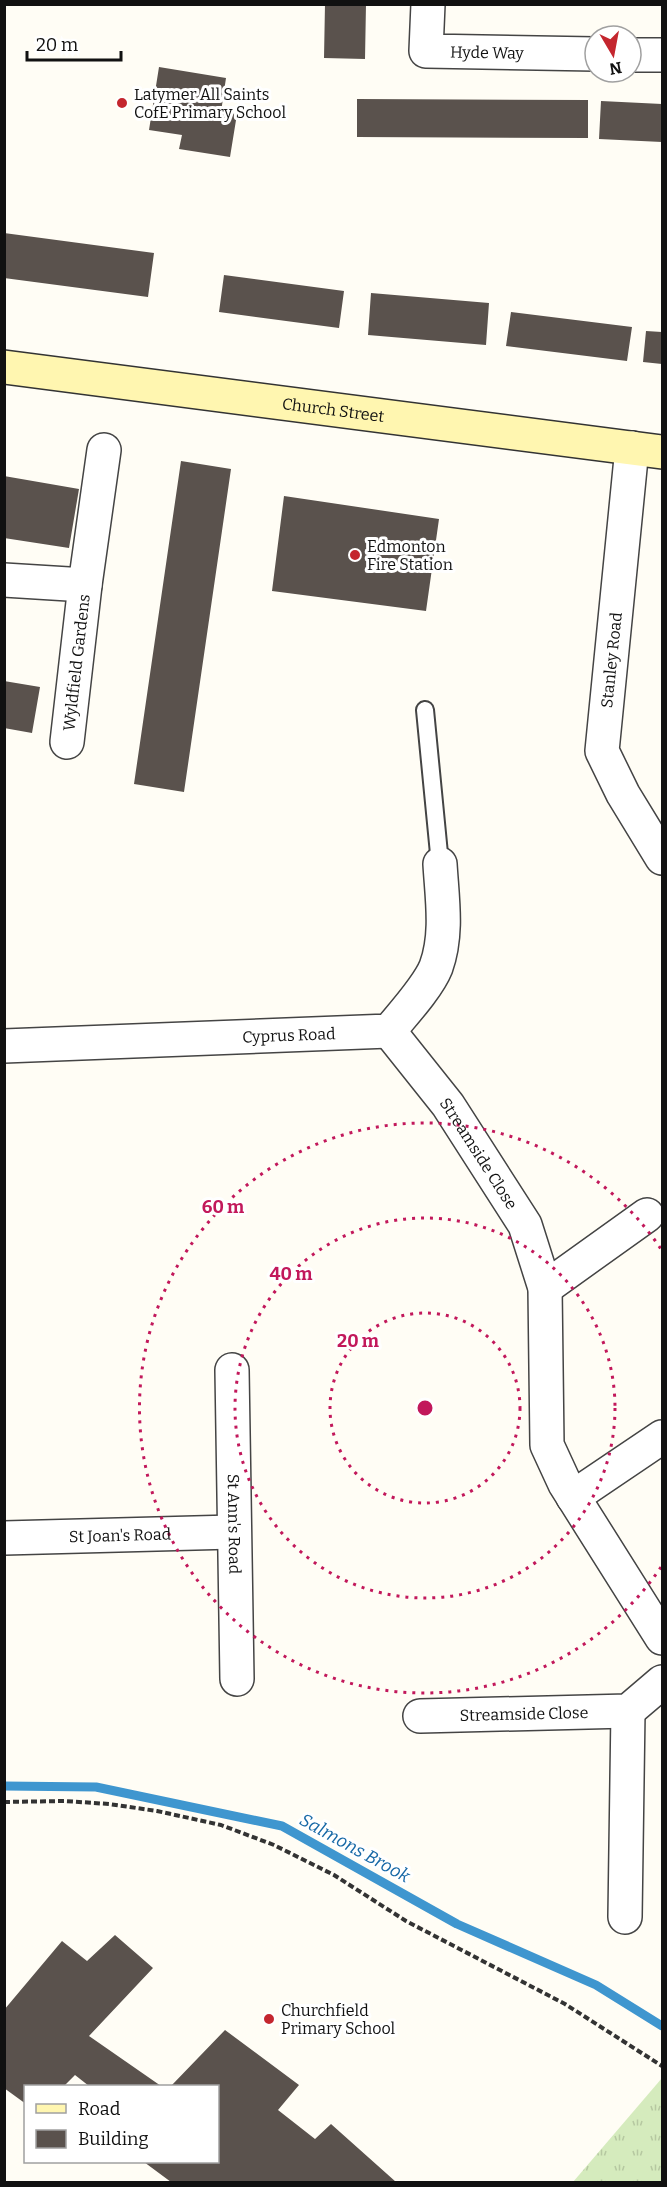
<svg xmlns="http://www.w3.org/2000/svg" width="667" height="2187" font-family="Bitter,serif">
  <defs>
    <pattern id="grass-tufts" width="24" height="20" patternUnits="userSpaceOnUse" patternTransform="scale(1.5)"><rect width="24" height="20" fill="#d5ebbd"/><path d="M3 7l-1-3M5 7V3M7 7l1-3M15 17l-1-3M17 17v-4M19 17l1-3" fill="none" stroke="#b6c8a1"/></pattern>
  </defs>
  <rect width="100%" height="100%" fill="#fffdf5"/>
  <path fill="url(#grass-tufts)" d="M 662,2078 L 662,2182 L 573,2182 Z"/>
  <g fill="none" stroke-linecap="round" stroke-linejoin="round">
    <path stroke="#3f96cf" stroke-width="9" d="M 4,1786 L 96,1787 L 282,1826 L 457,1924 L 596,1985 L 662,2026"/>
  </g>
  <path fill="#5a524d" d="M 325,4 L 366,4 L 365,59 L 324,58 Z
    M 159,67 L 226,78 L 221,112 L 237,114 L 230,157 L 179,149 L 182,135 L 149,130 Z
    M 357,99 L 588,100 L 588,138 L 357,137 Z
    M 601,101 L 662,104 L 662,142 L 599,139 Z
    M 4,233 L 154,253 L 148,297 L 4,278 Z
    M 224,275 L 344,291 L 339,328 L 219,312 Z
    M 371,293 L 489,303 L 486,345 L 368,335 Z
    M 511,312 L 632,327 L 627,361 L 506,346 Z
    M 646,331 L 662,332 L 662,364 L 643,362 Z
    M 181,461 L 231,469 L 184,792 L 134,784 Z
    M 4,476 L 79,489 L 69,548 L 4,538 Z
    M 284,496 L 439,519 L 426,611 L 272,591 Z
    M 4,681 L 40,687 L 32,733 L 4,728 Z
    M 115,1935 L 153,1968 L 89,2036 L 161,2086 L 89,2086 L 75,2075 L 64,2086 L 26,2086 L 26,2104 L 4,2088 L 4,2010 L 62,1941 L 87,1961 Z
    M 225,2030 L 299,2085 L 278,2110 L 315,2139 L 331,2124 L 396,2182 L 171,2182 L 144,2162 L 218,2162 L 218,2086 L 171,2086 Z"/>
  <g fill="none" stroke-linecap="round" stroke-linejoin="round">
    <g stroke="#444" stroke-width="20">
      <path id="service" d="M 425,710 L 440,864"/>
    </g>
    <g stroke="#444" stroke-width="36">
      <g id="minor">
        <path id="s1" d="M 428,4 L 426,51 L 595,54"/>
        <path d="M 631,55 L 662,55"/>
        <path d="M 632,448 L 602,751 L 623,794 L 662,858"/>
        <path d="M 4,580 L 85,585 L 104,450"/>
        <path id="s2" d="M 67,742 L 85,585"/>
        <path id="s3" d="M 389,1031 L 448,1105 L 525,1225 L 545,1288 L 547,1445 L 565,1484 L 662,1638"/>
        <path id="s4" d="M 4,1046 L 389,1031 C 403,1014 428,987 436,967 C 448,934 442,898 440,864"/>
        <path d="M 545,1288 L 647,1215"/>
        <path id="s5" d="M 232,1370 L 237,1679"/>
        <path d="M 573,1497 L 662,1437"/>
        <path id="s6" d="M 4,1538 L 233,1532"/>
        <path id="s7" d="M 420,1716 L 628,1711 L 662,1682"/>
        <path d="M 625,1917 L 628,1711"/>
      </g>
    </g>
    <g stroke="#333" stroke-width="36">
      <g id="secondary">
        <path id="s8" d="M 4,367 L 662,452"/>
      </g>
    </g>
    <path stroke="#333" stroke-width="4" stroke-dasharray="6 3" stroke-linecap="butt" d="M 4,1802 L 65,1801 L 109,1804 L 157,1811 L 221,1825 L 274,1845 L 334,1875 L 406,1921 L 565,2004 L 662,2066"/>
    <use href="#service" stroke="#fff" stroke-width="16"/>
    <use href="#minor" stroke="#fff" stroke-width="33"/>
    <use href="#secondary" stroke="#fff6b0" stroke-width="33"/>
  </g>
  <g fill="none" stroke="#c2185b" stroke-width="3" stroke-dasharray="3 6">
    <circle cx="425" cy="1408" r="95"/>
    <circle cx="425" cy="1408" r="190"/>
    <path d="M661 1567A285 285 0 1 1 661 1249"/>
  </g>
  <g fill="#c4262e" stroke="#fff" stroke-width="2">
    <circle cx="122" cy="103" r="6"/>
    <circle cx="355" cy="555" r="6"/>
    <circle cx="269" cy="2019" r="6"/>
  </g>
  <g text-anchor="middle" stroke-width="6" stroke-linejoin="round" paint-order="stroke">
    <g font-size="16" fill="#111" stroke="#fff">
      <text dy="6" stroke="none"><textPath href="#s1" startOffset="108">Hyde Way</textPath></text>
      <text dy="6" stroke="none"><textPath href="#s8" startOffset="332">Church Street</textPath></text>
      <text transform="translate(611 660) rotate(-84)" y="6">Stanley Road</text>
      <text dy="6" stroke="none"><textPath href="#s2" startOffset="80">Wyldfield Gardens</textPath></text>
      <text dy="6" stroke="none"><textPath href="#s4" startOffset="285">Cyprus Road</textPath></text>
      <text dy="6" stroke="none"><textPath href="#s3" startOffset="152">Streamside Close</textPath></text>
      <text dy="6" stroke="none"><textPath href="#s5" startOffset="154">St Ann's Road</textPath></text>
      <text dy="6" stroke="none"><textPath href="#s6" startOffset="116">St Joan's Road</textPath></text>
      <text dy="6" stroke="none"><textPath href="#s7" startOffset="104">Streamside Close</textPath></text>
    </g>
    <g font-size="16" fill="#111" stroke="#fff" text-anchor="start">
      <text x="134" y="100">Latymer All Saints<tspan x="134" dy="18">CofE Primary School</tspan></text>
      <text x="367" y="552">Edmonton<tspan x="367" dy="18">Fire Station</tspan></text>
      <text x="281" y="2016">Churchfield<tspan x="281" dy="18">Primary School</tspan></text>
    </g>
    <g font-size="18" font-style="italic" fill="#1768a6" stroke="#fff">
      <text transform="translate(355 1848) rotate(29)" y="6">Salmons Brook</text>
    </g>
  </g>
  <circle cx="425" cy="1408" r="9" fill="#c2185b" stroke="#fff" stroke-width="3"/>
  <g font-size="18" text-anchor="middle" font-weight="bold" fill="#c2185b" stroke="#fff" stroke-width="6" stroke-linejoin="round" paint-order="stroke">
    <text x="223" y="1213">60 m</text>
    <text x="291" y="1280">40 m</text>
    <text x="358" y="1347">20 m</text>
  </g>
  <rect width="667" height="2187" fill="none" stroke="#111111" stroke-width="12"/>
  <rect x="24" y="2085" width="195" height="78" fill="#ffffff" stroke="#a0a0a0" stroke-width="1.5"/>
  <rect x="36" y="2104" width="30" height="9" fill="#fff6b0" stroke="#a0a0a0" stroke-width="1.5"/>
  <text x="78" y="2115" font-size="18" fill="#111111">Road</text>
  <rect x="36" y="2130" width="30" height="18" fill="#5a524d" stroke="#a0a0a0" stroke-width="1.5"/>
  <text x="78" y="2145" font-size="18" fill="#111111">Building</text>
  <g transform="translate(613 54) rotate(170)"><circle r="28" fill="#ffffff" stroke="#a0a0a0" stroke-width="1.5"/>
  <path d="M0-4.5L10 22L0 15L-10 22Z" fill="#c4262e"/>
  <text y="-9" font-size="16" font-weight="bold" text-anchor="middle" fill="#111111">N</text>
  </g>
  <path d="M27 51v9h94v-9" fill="none" stroke="#111111" stroke-width="3"/>
  <text x="36" y="51" font-size="18" fill="#111111" stroke="#ffffff" stroke-width="4.5" paint-order="stroke">20 m</text>
</svg>
